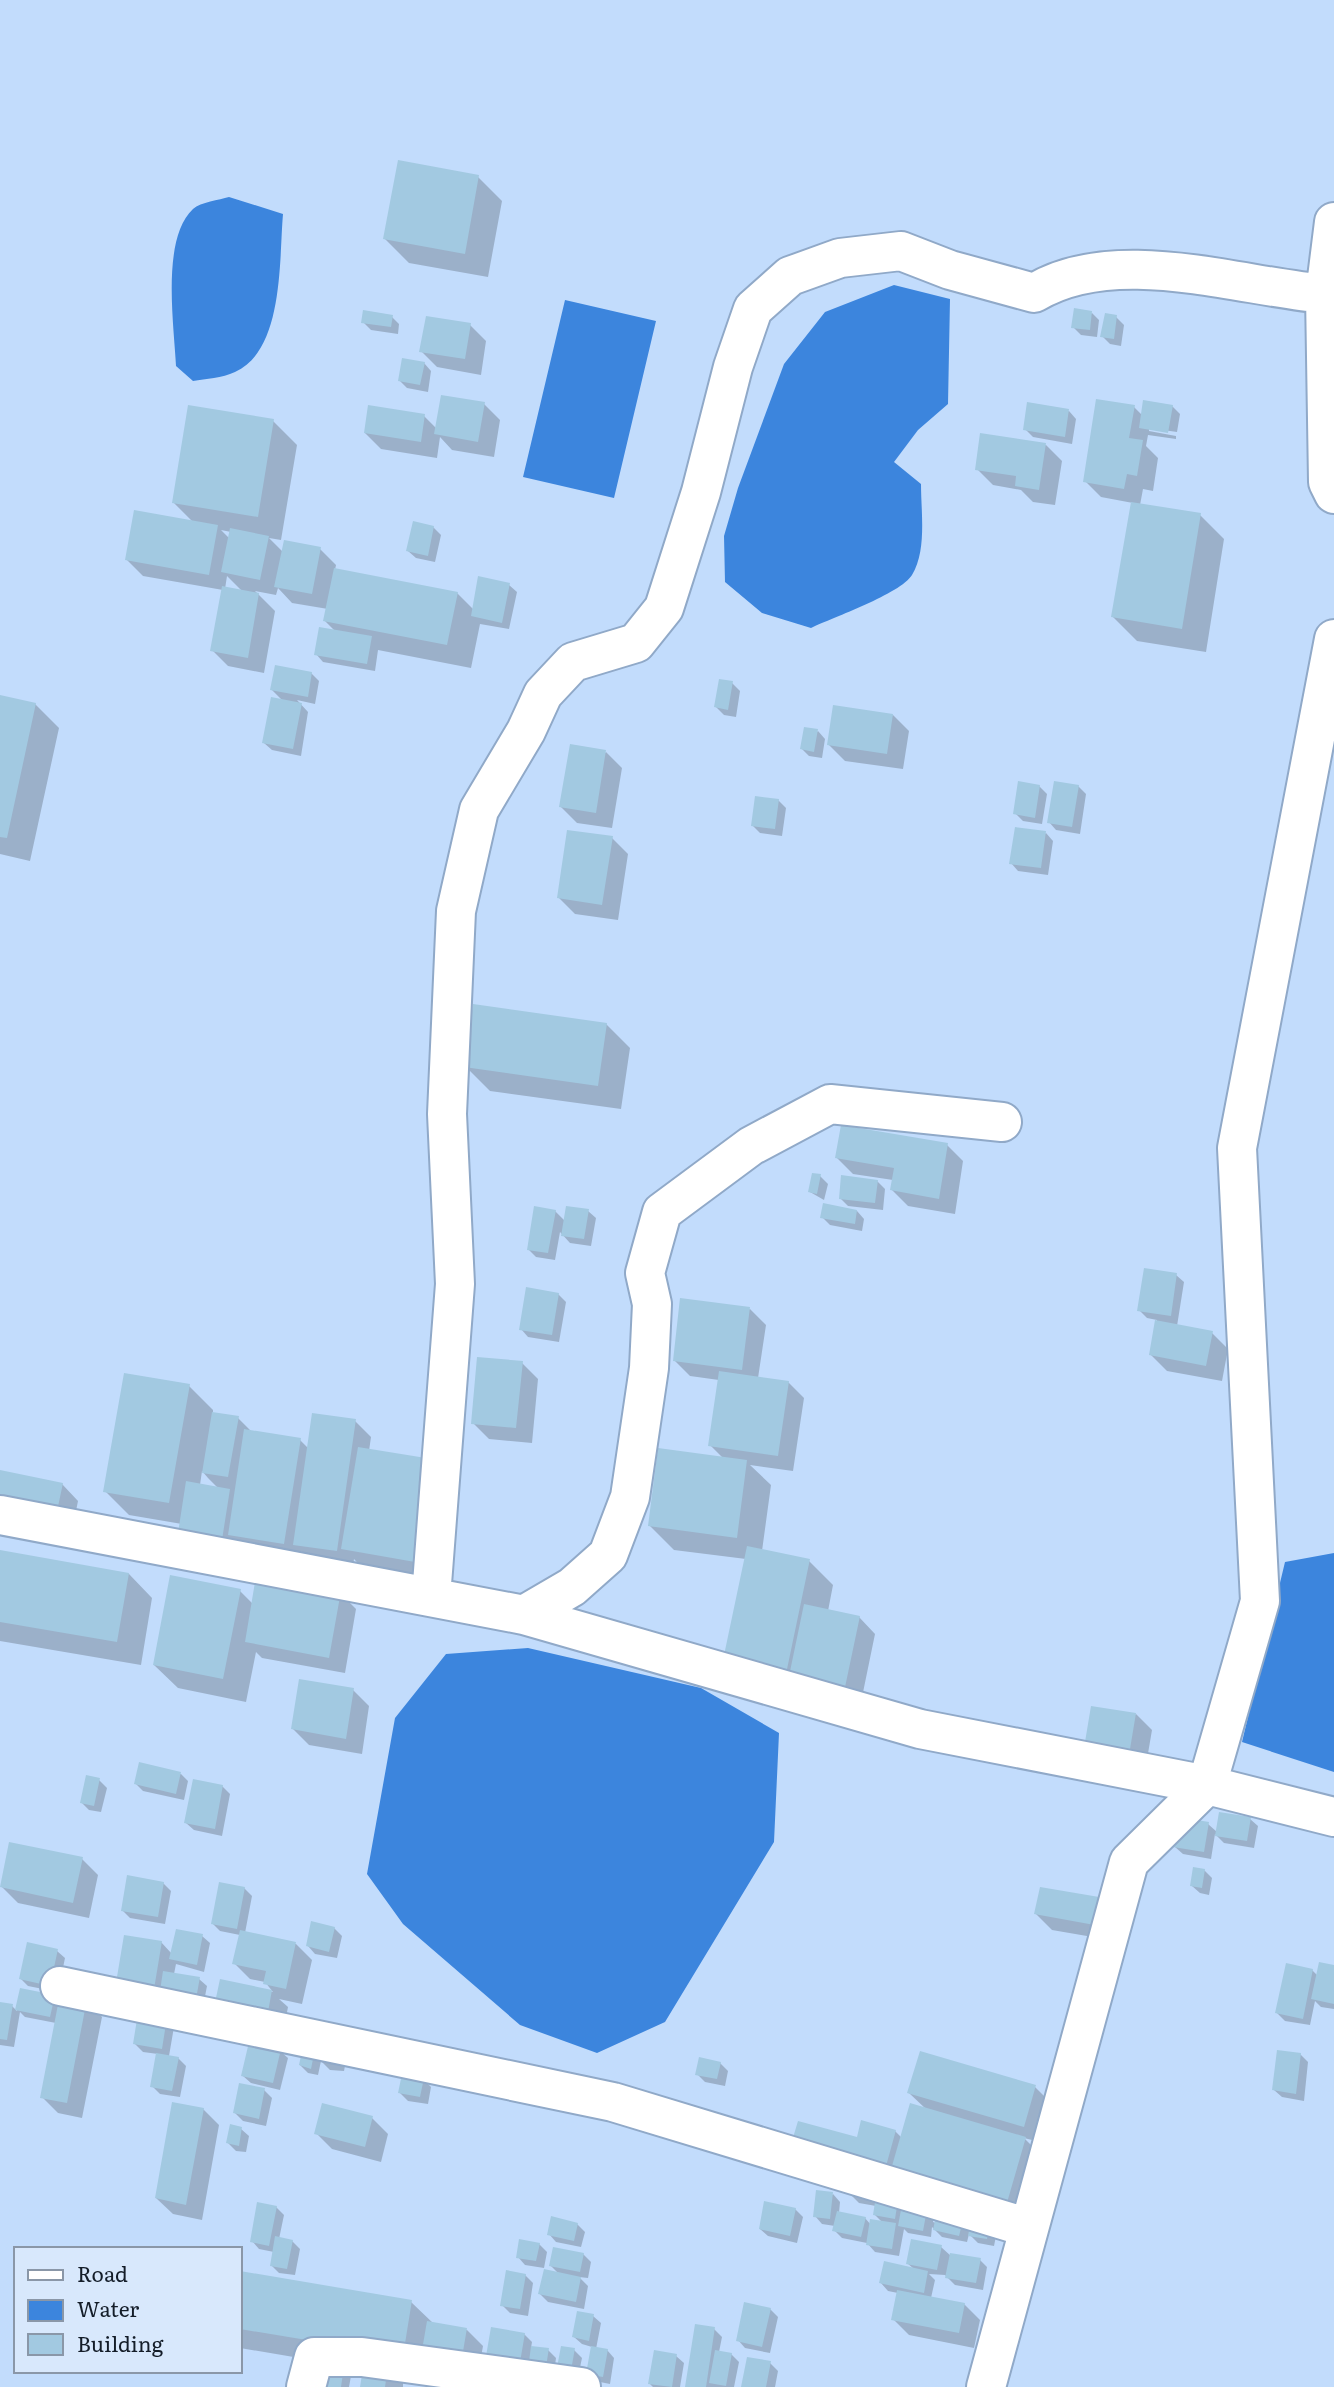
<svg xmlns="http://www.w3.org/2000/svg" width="1334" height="2387" font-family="Literata,serif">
  <rect width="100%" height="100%" fill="#c2dcfc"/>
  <path fill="#3c85dd" d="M 229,197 L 283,214 C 279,260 284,350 235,372 C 222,378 206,379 193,381 L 176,366 C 174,324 161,239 193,209 C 201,202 219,200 229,197 Z
    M 894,285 L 950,299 L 948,404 L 918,430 L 894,462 L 921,484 C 921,513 927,550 912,575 C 900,594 834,617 811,628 L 762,613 L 725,582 L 724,536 L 738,488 L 784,364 L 825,312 Z
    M 565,300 L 656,321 L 614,498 L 523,477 Z
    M 1334,1553 L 1334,1772 L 1242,1742 L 1285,1562 Z
    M 528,1648 L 701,1688 L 779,1733 L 774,1842 L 665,2022 L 597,2053 L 520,2025 L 403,1924 L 367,1874 L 395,1718 L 446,1654 Z"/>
  <path fill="#0003" fill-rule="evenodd" d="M 478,177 L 502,201 L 488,277 L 409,263 L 385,239 Z
    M 1092,313 L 1099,320 L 1097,337 L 1081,335 L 1073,327 Z
    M 392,317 L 399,324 L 398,334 L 371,330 L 363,322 Z
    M 1116,317 L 1124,325 L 1121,346 L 1110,344 L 1102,336 Z
    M 470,325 L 486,341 L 481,375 L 437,367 L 421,351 Z
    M 424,363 L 431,371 L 428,392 L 407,388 L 400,381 Z
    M 484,404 L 500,420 L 494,457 L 452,450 L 440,437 L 437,458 L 381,449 L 365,433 L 424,416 L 437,429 Z
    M 1172,406 L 1180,414 L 1177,432 L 1149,428 L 1149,431 L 1176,436 L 1176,439 L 1148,435 L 1146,446 L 1158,458 L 1153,491 L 1143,489 L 1140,505 L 1200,515 L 1224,539 L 1206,652 L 1137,641 L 1113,617 L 1133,503 L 1101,497 L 1085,481 L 1134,407 L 1143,416 Z
    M 1069,411 L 1076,419 L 1072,444 L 1033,437 L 1025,429 Z
    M 273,421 L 297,445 L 281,540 L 269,538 L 283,552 L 320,549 L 336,565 L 335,570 L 457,593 L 474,610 L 509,585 L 517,592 L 509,629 L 480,624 L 471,668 L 378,650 L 375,671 L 323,662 L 316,654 L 336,632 L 325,621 L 328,609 L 292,603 L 278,588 L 276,595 L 255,591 L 275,611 L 264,673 L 228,666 L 212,650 L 223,590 L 143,576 L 127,560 L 194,523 L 174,503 ZM 221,530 L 231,532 L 230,539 ZM 227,576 L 243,592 L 225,589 Z
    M 1046,445 L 1062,461 L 1055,505 L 1033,502 L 1021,490 L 993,485 L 977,469 Z
    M 433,527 L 441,535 L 435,562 L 416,558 L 408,551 Z
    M 311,673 L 319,681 L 315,704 L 297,700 L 308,712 L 301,756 L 272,750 L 264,743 L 284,702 L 272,690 Z
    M 732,683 L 740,691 L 736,717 L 724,715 L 716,707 Z
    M 0,697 L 35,704 L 59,728 L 30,861 L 0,854 Z
    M 893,715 L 909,731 L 903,769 L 845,761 L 829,745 Z
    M 818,731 L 825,739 L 822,758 L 809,756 L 802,749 Z
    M 606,752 L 622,768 L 612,828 L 577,823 L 561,807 Z
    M 1039,786 L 1047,794 L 1042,824 L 1023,821 L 1015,813 Z
    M 1078,786 L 1086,794 L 1080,834 L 1056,830 L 1049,822 Z
    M 778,800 L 786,808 L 782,836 L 760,833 L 752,825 Z
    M 1046,833 L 1053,841 L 1048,875 L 1018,871 L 1011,863 Z
    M 612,838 L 628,854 L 618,920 L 575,914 L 559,898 Z
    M 606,1024 L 630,1048 L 621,1109 L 490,1091 L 466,1067 Z
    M 947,1145 L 963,1161 L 955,1214 L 908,1206 L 892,1190 L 893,1180 L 853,1174 L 837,1158 Z
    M 820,1176 L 828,1184 L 824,1200 L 810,1192 Z
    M 877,1181 L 885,1189 L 883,1210 L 848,1206 L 840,1198 Z
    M 555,1211 L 565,1221 L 588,1211 L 596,1218 L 591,1246 L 570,1243 L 560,1232 L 555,1260 L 536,1257 L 528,1249 Z
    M 857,1211 L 864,1219 L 862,1231 L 830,1225 L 822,1217 Z
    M 1176,1275 L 1184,1282 L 1177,1326 L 1212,1333 L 1228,1349 L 1222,1381 L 1167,1371 L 1151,1355 L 1157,1320 L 1147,1318 L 1139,1310 Z
    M 558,1294 L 566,1302 L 559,1342 L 528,1337 L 521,1329 Z
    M 750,1309 L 766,1325 L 758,1378 L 788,1382 L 804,1398 L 793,1471 L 750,1465 L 771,1485 L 762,1551 L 809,1561 L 833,1585 L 828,1611 L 859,1617 L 875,1634 L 860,1707 L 748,1684 L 746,1559 L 674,1550 L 650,1526 L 723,1458 L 710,1445 L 719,1380 L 690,1376 L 674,1360 Z
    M 522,1363 L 538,1379 L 532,1443 L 489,1439 L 473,1423 Z
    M 189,1386 L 213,1410 L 213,1414 L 238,1418 L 252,1432 L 300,1440 L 309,1449 L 355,1421 L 371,1437 L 369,1451 L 438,1585 L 367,1573 L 354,1559 L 353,1566 L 311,1560 L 301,1551 L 300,1559 L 246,1551 L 182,1524 L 129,1515 L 105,1491 ZM 202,1471 L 208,1478 L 219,1489 L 200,1485 Z
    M 0,1472 L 62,1484 L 78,1501 L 72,1531 Z
    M 0,1552 L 129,1574 L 152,1598 L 141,1665 L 0,1641 Z
    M 240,1591 L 253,1604 L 340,1593 L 356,1609 L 345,1673 L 262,1658 L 256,1652 L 246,1702 L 178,1688 L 154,1665 Z
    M 353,1690 L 369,1706 L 362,1754 L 309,1745 L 293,1729 Z
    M 1136,1714 L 1152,1730 L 1144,1777 L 1085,1753 Z
    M 181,1774 L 188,1781 L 184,1800 L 143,1791 L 135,1783 Z
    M 99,1780 L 107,1788 L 101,1812 L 89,1810 L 82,1803 Z
    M 222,1786 L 230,1794 L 222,1836 L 194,1830 L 186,1823 Z
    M 1250,1819 L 1258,1826 L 1254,1848 L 1224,1843 L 1215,1834 L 1211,1859 L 1183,1854 L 1175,1847 L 1208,1824 L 1217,1832 Z
    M 82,1859 L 98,1875 L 89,1918 L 18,1903 L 2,1887 Z
    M 1204,1870 L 1212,1878 L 1209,1895 L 1200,1893 L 1192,1886 Z
    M 163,1883 L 171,1891 L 165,1924 L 130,1918 L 122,1910 Z
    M 244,1888 L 252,1896 L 245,1933 L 296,1944 L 312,1960 L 302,2004 L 279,1999 L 288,2007 L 282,2038 L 221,1981 L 273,1992 L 265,1982 L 250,1979 L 234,1963 L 240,1935 L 220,1931 L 212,1923 Z
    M 1104,1900 L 1116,1941 L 1052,1930 L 1036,1914 Z
    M 334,1928 L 342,1936 L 337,1958 L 315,1954 L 308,1946 Z
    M 202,1936 L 210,1943 L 204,1972 L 176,1964 L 174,1974 L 199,1979 L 207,1986 L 201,2017 L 175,2021 L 169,2056 L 178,2058 L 186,2066 L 180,2097 L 160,2094 L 152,2086 L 158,2054 L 143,2052 L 135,2044 L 161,1942 L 172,1954 Z
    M 57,1951 L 65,1958 L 58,1992 L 28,1986 L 21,1979 Z
    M 1334,1966 L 1334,2009 L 1321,2007 L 1315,2001 L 1310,2025 L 1285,2021 L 1277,2013 L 1312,1970 L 1318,1976 Z
    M 21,1990 L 86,2001 L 102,2017 L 82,2118 L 58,2113 L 42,2097 L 56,2023 L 25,2017 L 20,2012 L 14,2047 L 0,2045 L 0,2004 L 12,2006 L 17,2011 Z
    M 304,2048 L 337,2058 L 345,2066 L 344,2071 L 330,2070 L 321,2061 L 318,2075 L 308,2073 L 300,2065 Z
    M 280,2051 L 288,2058 L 280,2090 L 251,2083 L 243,2076 Z
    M 1300,2054 L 1308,2062 L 1304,2101 L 1282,2097 L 1274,2090 Z
    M 720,2063 L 728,2071 L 725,2086 L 705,2082 L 697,2074 Z
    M 423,2079 L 431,2087 L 428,2104 L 408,2101 L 400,2093 Z
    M 1035,2087 L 1051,2103 L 1040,2142 L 1024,2138 L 1049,2163 L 997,2231 L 994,2246 L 978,2243 L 969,2234 L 967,2242 L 942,2237 L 932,2227 L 931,2237 L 908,2233 L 904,2229 L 899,2256 L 875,2252 L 867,2243 L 842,2238 L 834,2230 L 835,2226 L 822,2224 L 815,2216 L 833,2194 L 840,2202 L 839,2213 L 865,2218 L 871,2225 L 883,2223 L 875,2215 L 876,2206 L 859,2203 L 851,2195 L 858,2140 L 895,2131 L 902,2138 L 927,2110 L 909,2093 ZM 939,2211 L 936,2223 L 933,2222 L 935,2213 Z
    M 264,2090 L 272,2098 L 266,2126 L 243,2121 L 235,2113 Z
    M 203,2109 L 219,2125 L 202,2220 L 173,2214 L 156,2198 Z
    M 372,2118 L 388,2134 L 381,2162 L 332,2149 L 316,2133 Z
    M 241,2129 L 249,2136 L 246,2152 L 236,2151 L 228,2143 Z
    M 276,2207 L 284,2215 L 279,2239 L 292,2241 L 300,2249 L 295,2275 L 279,2273 L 271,2265 L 274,2252 L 259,2249 L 252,2241 Z
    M 795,2209 L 803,2217 L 797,2243 L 768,2236 L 760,2229 Z
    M 577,2224 L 585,2232 L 581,2247 L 556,2242 L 549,2234 Z
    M 539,2244 L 547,2252 L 544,2268 L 525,2265 L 518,2257 Z
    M 941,2247 L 951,2256 L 980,2260 L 987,2267 L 983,2290 L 955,2285 L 945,2275 L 929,2274 L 935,2280 L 931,2298 L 964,2304 L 980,2320 L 974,2348 L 909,2335 L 893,2319 L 898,2293 L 888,2291 L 881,2283 L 914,2269 L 907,2263 Z
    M 583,2254 L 591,2262 L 588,2278 L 579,2277 L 588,2286 L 584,2309 L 548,2302 L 540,2294 L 559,2274 L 551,2266 Z
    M 240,2273 L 411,2302 L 434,2324 L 467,2330 L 483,2346 L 476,2385 L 487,2387 L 438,2387 L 440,2378 L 394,2374 L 403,2383 L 403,2387 L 361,2387 L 364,2369 L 240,2348 Z
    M 525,2275 L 533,2283 L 528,2316 L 510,2313 L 502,2305 Z
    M 770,2309 L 778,2317 L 770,2353 L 745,2348 L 738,2340 Z
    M 593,2316 L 601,2323 L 596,2349 L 607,2350 L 614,2358 L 610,2384 L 595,2381 L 592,2347 L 582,2344 L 574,2337 Z
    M 714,2329 L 722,2337 L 719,2352 L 731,2354 L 739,2362 L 734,2387 L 687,2387 Z
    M 524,2334 L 532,2342 L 531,2348 L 548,2350 L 556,2358 L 552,2387 L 494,2370 Z
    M 562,2348 L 574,2350 L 582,2358 L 577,2382 Z
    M 676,2356 L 684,2363 L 680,2387 L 653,2387 L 650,2384 Z
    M 770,2363 L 778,2371 L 775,2387 L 743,2387 Z
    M 340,2366 L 351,2376 L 349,2387 L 313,2387 Z"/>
  <path fill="#a2c9e1" d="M 398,160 L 479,175 L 465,254 L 383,239 Z
    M 1074,308 L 1092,311 L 1090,330 L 1071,328 Z
    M 363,310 L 393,315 L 391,327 L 361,323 Z
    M 1105,313 L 1117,315 L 1114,339 L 1100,337 Z
    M 426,316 L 471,323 L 465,359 L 419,352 Z
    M 402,358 L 425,362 L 420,385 L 398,381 Z
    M 441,395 L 485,402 L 478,442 L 434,434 Z
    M 1096,399 L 1135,405 L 1129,438 L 1143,440 L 1137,476 L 1127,474 L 1124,489 L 1083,482 Z
    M 1143,400 L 1173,405 L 1168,433 L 1139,428 Z
    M 1027,402 L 1069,409 L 1065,437 L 1023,430 Z
    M 188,405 L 274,419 L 258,517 L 172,503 Z
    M 368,405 L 425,414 L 421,442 L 364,433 Z
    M 980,433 L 1046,443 L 1039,490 L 1015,486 L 1016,476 L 975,470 Z
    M 1131,502 L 1201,513 L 1182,629 L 1111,617 Z
    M 134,510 L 218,525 L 209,575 L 125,560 Z
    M 413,521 L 434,526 L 428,556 L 406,551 Z
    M 230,528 L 269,536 L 260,580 L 221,572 Z
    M 284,540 L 321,547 L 312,594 L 274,587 Z
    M 334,568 L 458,592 L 447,645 L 323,621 Z
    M 478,576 L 510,583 L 502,623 L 471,616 Z
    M 222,586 L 259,593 L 248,658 L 210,651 Z
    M 319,627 L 372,636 L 367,664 L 314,655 Z
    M 275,665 L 312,672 L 308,697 L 270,690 Z
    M 719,679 L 733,681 L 728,710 L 714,707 Z
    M 0,695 L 36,703 L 7,838 L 0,837 Z
    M 271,697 L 302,703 L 293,749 L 262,743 Z
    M 833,705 L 893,714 L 887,754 L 827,745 Z
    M 804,727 L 818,729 L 814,752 L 800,749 Z
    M 570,744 L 606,750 L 596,813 L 559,807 Z
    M 1018,781 L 1040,785 L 1035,818 L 1013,814 Z
    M 1054,781 L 1079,785 L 1072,827 L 1047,823 Z
    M 755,796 L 779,799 L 775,829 L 751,826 Z
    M 1015,827 L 1046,831 L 1041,868 L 1009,864 Z
    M 567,830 L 613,836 L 602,905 L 557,898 Z
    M 473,1004 L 607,1023 L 598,1086 L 464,1067 Z
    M 841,1125 L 948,1143 L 939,1199 L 890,1190 L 894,1168 L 835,1158 Z
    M 812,1173 L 821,1174 L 817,1194 L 808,1192 Z
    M 841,1175 L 878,1180 L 875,1203 L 839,1199 Z
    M 823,1203 L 857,1210 L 855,1224 L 820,1218 Z
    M 534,1206 L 556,1210 L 548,1253 L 527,1250 Z
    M 566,1206 L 589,1209 L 584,1239 L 561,1236 Z
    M 1144,1268 L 1177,1273 L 1171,1316 L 1137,1311 Z
    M 526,1287 L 559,1293 L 552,1335 L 519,1330 Z
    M 680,1298 L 750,1307 L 742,1370 L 673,1361 Z
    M 1155,1320 L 1213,1331 L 1206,1366 L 1149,1355 Z
    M 477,1357 L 523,1361 L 516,1428 L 471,1424 Z
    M 719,1371 L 789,1381 L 778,1456 L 708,1446 Z
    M 124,1373 L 190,1384 L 169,1503 L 103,1492 Z
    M 212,1412 L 239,1416 L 228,1477 L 202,1473 Z
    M 312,1413 L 356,1419 L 337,1551 L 293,1545 Z
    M 244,1429 L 301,1438 L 284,1544 L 228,1535 Z
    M 358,1447 L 432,1459 L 415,1562 L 341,1549 Z
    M 658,1448 L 747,1460 L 737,1538 L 648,1526 Z
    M 0,1470 L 63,1483 L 56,1516 L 0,1505 Z
    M 186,1481 L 230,1489 L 222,1540 L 178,1533 Z
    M 747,1546 L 810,1559 L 786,1674 L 723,1660 Z
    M 0,1550 L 129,1573 L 117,1642 L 0,1622 Z
    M 170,1575 L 241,1589 L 223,1679 L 153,1665 Z
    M 256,1576 L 341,1591 L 329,1658 L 245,1642 Z
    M 804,1604 L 860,1616 L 844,1692 L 788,1681 Z
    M 299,1679 L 354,1688 L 346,1739 L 291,1729 Z
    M 1091,1706 L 1136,1713 L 1128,1761 L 1083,1754 Z
    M 139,1762 L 181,1772 L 176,1794 L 134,1784 Z
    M 86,1775 L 100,1778 L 94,1806 L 80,1803 Z
    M 193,1779 L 223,1785 L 215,1829 L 184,1823 Z
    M 1219,1812 L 1251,1817 L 1247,1841 L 1215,1836 Z
    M 1178,1817 L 1209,1822 L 1204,1852 L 1173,1847 Z
    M 9,1842 L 83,1857 L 73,1903 L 0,1887 Z
    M 1193,1867 L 1205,1869 L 1202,1888 L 1190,1886 Z
    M 127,1875 L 164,1882 L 158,1917 L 121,1911 Z
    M 219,1882 L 245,1887 L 237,1929 L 211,1924 Z
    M 1040,1887 L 1105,1898 L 1100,1926 L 1034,1914 Z
    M 311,1921 L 335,1927 L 329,1952 L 306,1946 Z
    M 176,1929 L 203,1934 L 197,1965 L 169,1959 Z
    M 240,1930 L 296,1942 L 286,1989 L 263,1984 L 266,1971 L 232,1964 Z
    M 124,1935 L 162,1941 L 152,2001 L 114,1995 Z
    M 27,1942 L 58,1949 L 50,1986 L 19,1979 Z
    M 1319,1962 L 1334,1965 L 1334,2004 L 1311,1999 Z
    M 1286,1963 L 1313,1969 L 1303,2019 L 1275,2013 Z
    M 163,1971 L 200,1977 L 194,2010 L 158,2004 Z
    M 220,1979 L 272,1990 L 266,2023 L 213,2012 Z
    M 20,1988 L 55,1995 L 50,2017 L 15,2010 Z
    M 60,1994 L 87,1999 L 67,2103 L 40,2098 Z
    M 0,2002 L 13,2004 L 7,2040 L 0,2039 Z
    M 139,2007 L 168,2011 L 162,2049 L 133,2044 Z
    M 249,2042 L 281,2049 L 273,2083 L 241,2076 Z
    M 303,2046 L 315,2049 L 311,2069 L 299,2065 Z
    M 1277,2050 L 1301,2053 L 1296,2094 L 1272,2090 Z
    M 920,2051 L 1036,2085 L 1024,2127 L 907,2093 Z
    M 156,2053 L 179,2057 L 172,2091 L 150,2087 Z
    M 699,2057 L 721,2062 L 717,2079 L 695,2075 Z
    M 402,2074 L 424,2078 L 420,2097 L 398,2093 Z
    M 239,2083 L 265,2088 L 259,2119 L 233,2113 Z
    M 172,2102 L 204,2108 L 186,2205 L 155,2198 Z
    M 322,2103 L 373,2116 L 365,2147 L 314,2134 Z
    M 910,2103 L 1026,2137 L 1004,2213 L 888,2180 Z
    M 861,2120 L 896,2130 L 883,2177 L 789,2151 L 798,2121 L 857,2137 Z
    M 230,2124 L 242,2127 L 239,2146 L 226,2143 Z
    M 877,2189 L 899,2193 L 895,2219 L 873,2215 Z
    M 816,2190 L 833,2192 L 830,2219 L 813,2217 Z
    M 903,2199 L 928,2204 L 923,2231 L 898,2226 Z
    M 764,2201 L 796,2208 L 790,2236 L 759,2229 Z
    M 257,2202 L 277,2206 L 269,2246 L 250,2242 Z
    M 938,2206 L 965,2212 L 959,2236 L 933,2230 Z
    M 837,2211 L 866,2217 L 861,2237 L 832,2231 Z
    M 551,2216 L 578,2223 L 574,2241 L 547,2235 Z
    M 870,2219 L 896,2223 L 892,2249 L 866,2245 Z
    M 971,2219 L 990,2222 L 987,2239 L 968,2236 Z
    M 275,2236 L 293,2240 L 287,2269 L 270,2266 Z
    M 519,2239 L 540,2243 L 536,2261 L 516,2258 Z
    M 911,2239 L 942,2245 L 937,2270 L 906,2264 Z
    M 553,2247 L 584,2253 L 580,2272 L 549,2266 Z
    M 950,2253 L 981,2258 L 976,2283 L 945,2278 Z
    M 884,2261 L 928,2271 L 924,2293 L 879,2283 Z
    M 544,2269 L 581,2277 L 576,2302 L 538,2294 Z
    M 506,2270 L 526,2274 L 520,2309 L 500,2306 Z
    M 240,2271 L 412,2300 L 403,2356 L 240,2329 Z
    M 897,2290 L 965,2303 L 959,2333 L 891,2320 Z
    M 744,2302 L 771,2308 L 762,2347 L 736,2341 Z
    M 577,2311 L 594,2314 L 589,2341 L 572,2337 Z
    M 427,2321 L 467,2328 L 460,2369 L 420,2362 Z
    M 695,2324 L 715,2327 L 706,2387 L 685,2387 Z
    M 491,2327 L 525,2333 L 519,2368 L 485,2362 Z
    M 531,2346 L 549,2348 L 544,2379 L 527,2377 Z
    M 561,2346 L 575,2348 L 570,2376 L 556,2373 Z
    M 591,2346 L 608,2349 L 603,2377 L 586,2374 Z
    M 654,2350 L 677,2354 L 672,2387 L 648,2384 Z
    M 715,2350 L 732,2353 L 726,2386 L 709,2383 Z
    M 747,2357 L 771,2361 L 766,2387 L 741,2387 Z
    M 364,2362 L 388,2366 L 385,2387 L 360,2387 Z
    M 315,2363 L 344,2367 L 341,2387 L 311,2387 Z"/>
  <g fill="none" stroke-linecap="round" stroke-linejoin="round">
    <g stroke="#90a9c8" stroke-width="42">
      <path id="minor" d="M 1334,222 L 1325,294 L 1328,482 L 1334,494
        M 0,1515 L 524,1615 L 920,1729 L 1207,1785 L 1334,1817
        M 431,1597 L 455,1284 L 447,1114 L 456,911 L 479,810 L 526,731 L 543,694 L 573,662 L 636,643 L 664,608 L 701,492 L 733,367 L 753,309 L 790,276 L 840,258 L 901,251 L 950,270 L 1034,293 C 1115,244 1236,286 1325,294
        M 524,1615 L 572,1587 L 608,1555 L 630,1497 L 649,1368 L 652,1304 L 645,1273 L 662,1212 L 751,1146 L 830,1104 L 1002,1122
        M 60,1986 L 613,2102 L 1029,2228
        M 306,2387 L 314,2357 L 362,2357 L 581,2387
        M 986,2387 L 1129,1862 L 1207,1785 L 1260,1601 L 1237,1148 L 1334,639"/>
    </g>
    <use href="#minor" stroke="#fff" stroke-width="38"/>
  </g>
  <rect x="14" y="2247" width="228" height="126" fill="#d8e8fc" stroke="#8a97a8" stroke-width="2"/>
  <rect x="28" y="2270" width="35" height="10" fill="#ffffff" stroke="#8a97a8" stroke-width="2"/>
  <text x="77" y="2282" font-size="21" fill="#141d29">Road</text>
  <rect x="28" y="2300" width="35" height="21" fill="#3c85dd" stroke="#8a97a8" stroke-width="2"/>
  <text x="77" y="2317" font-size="21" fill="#141d29">Water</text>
  <rect x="28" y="2334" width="35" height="21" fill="#a2c9e1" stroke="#8a97a8" stroke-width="2"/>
  <text x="77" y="2352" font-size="21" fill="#141d29">Building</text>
</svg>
